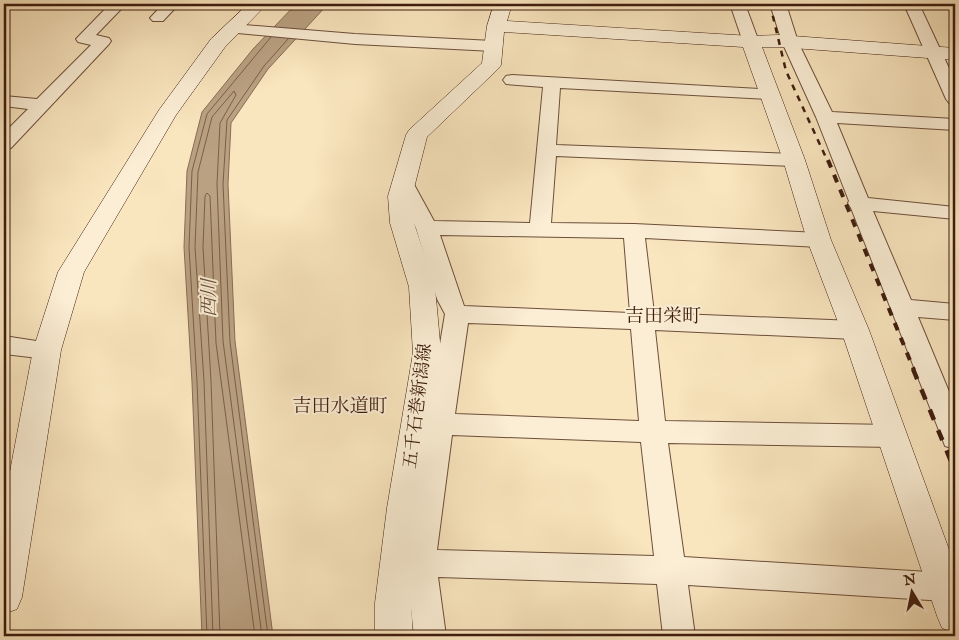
<svg xmlns="http://www.w3.org/2000/svg" width="959" height="640" font-family="'IM FELL English','Noto Serif JP',serif">
  <rect width="100%" height="100%" fill="#f9e5be"/>
  <filter id="stains"><feTurbulence type="fractalNoise" baseFrequency=".004" numOctaves="4"/><feColorMatrix values="0 0 0 0 .2 0 0 0 0 .09 0 0 0 0 .02 0 0 0 .5 -.17"/></filter>
  <radialGradient id="worn" r=".72"><stop offset=".6" stop-color="#630" stop-opacity="0"/><stop offset="1" stop-color="#630" stop-opacity=".3"/></radialGradient>
  <path fill="#b9a182" stroke="#886c54" d="M 296,4 L 328,4 L 268,69 L 231,123 L 228,184 L 235,341 L 273,636 L 202,636 L 192,382 L 184,247 L 187,171 L 202,112 L 253,49 Z"/>
  <g fill="none" stroke-linecap="round" stroke-linejoin="round">
    <path stroke="#7c5e48" stroke-width="1" d="M 207,636 L 197,382 L 189,247 L 192,171 L 207,114 L 271,37
      M 213,636 L 204,381 L 195,247 L 198,172 L 212,117 L 234,91 L 236,95 L 220,123 L 217,184 L 223,341 L 262,636
      M 220,636 L 211,381 L 203,247 L 205,196 L 207,193 L 210,196 L 216,343 L 255,636
      M 268,636 L 230,342 L 223,184 L 227,120 L 264,66 L 288,39"/>
    <g stroke="#6d4e3a" stroke-width="2">
      <path id="street" d="M 110,4 L 126,4 L 96,35 L 109,38 L 111,41 L 109,44 L 11,148 L 4,150 L 4,133 L 28,109 L 4,106 L 4,96 L 37,99 L 91,45 L 78,42 L 76,39 Z
        M 163,4 L 179,4 L 163,21 L 153,21 L 150,18 Z
        M 730,4 L 745,4 L 759,42 L 757,45 L 745,45 L 743,42 Z
        M 770,4 L 786,4 L 798,42 L 832,112 L 955,119 L 955,130 L 837,123 L 868,198 L 955,207 L 955,219 L 873,211 L 911,300 L 955,304 L 955,320 L 918,317 L 955,406 L 955,449 L 945,446 L 942,438 L 851,208 L 848,203 L 849,201 L 816,117 L 782,42 Z
        M 904,4 L 919,4 L 955,81 L 955,104 L 949,103 L 946,99 Z
        M 233,24 L 355,34 L 493,41 L 499,43 L 501,46 L 499,49 L 493,51 L 355,44 L 227,32 L 225,29 L 227,26 Z
        M 512,75 L 776,90 L 779,94 L 776,98 L 770,99 L 560,88 L 556,145 L 794,154 L 801,156 L 804,160 L 801,164 L 794,166 L 556,156 L 551,223 L 634,224 L 819,233 L 827,235 L 830,240 L 827,245 L 819,247 L 645,238 L 654,313 L 855,321 L 863,324 L 867,330 L 863,336 L 855,339 L 655,330 L 665,421 L 892,425 L 902,428 L 905,436 L 902,444 L 892,447 L 668,443 L 684,557 L 945,573 L 955,577 L 955,597 L 945,601 L 688,585 L 695,636 L 663,636 L 657,584 L 438,577 L 446,636 L 414,636 L 406,563 L 408,536 L 445,314 L 437,299 L 416,228 L 394,183 L 397,179 L 404,177 L 411,179 L 434,221 L 530,223 L 543,87 L 506,84 L 503,80 L 506,76 ZM 440,235 L 624,238 L 630,313 L 464,306 ZM 468,323 L 631,329 L 639,421 L 455,414 ZM 452,435 L 641,442 L 654,556 L 437,550 Z
        M 4,336 L 56,344 L 59,350 L 56,356 L 47,359 L 4,354 Z"/>
    </g>
    <g stroke="#3e1c0e" stroke-width="1">
      <path id="secondary" d="M 248,4 L 267,4 L 225,47 L 176,115 L 84,272 L 61,350 L 22,597 L 17,609 L 4,614 L 4,503 L 33,350 L 58,272 L 159,110 L 211,39 Z
        M 494,4 L 512,4 L 507,21 L 751,36 L 779,35 L 955,48 L 955,60 L 779,47 L 762,47 L 805,160 L 831,240 L 869,330 L 955,566 L 955,633 L 942,628 L 937,616 L 841,330 L 807,240 L 783,160 L 743,47 L 504,32 L 501,65 L 498,69 L 427,137 L 412,196 L 414,223 L 435,287 L 441,353 L 421,508 L 411,603 L 413,636 L 375,636 L 375,603 L 387,508 L 413,353 L 409,287 L 390,223 L 388,196 L 406,135 L 409,130 L 482,63 L 487,26 Z"/>
    </g>
    <use href="#street" fill="#fbeed5" fill-rule="evenodd"/>
    <use href="#secondary" fill="#fbeed5" fill-rule="evenodd"/>
    <path stroke="#3e1c0e" stroke-width="2.5" stroke-dasharray="6 6" stroke-linecap="butt" d="M 770,4 L 786,71 L 828,162"/>
    <path stroke="#3e1c0e" stroke-width="4" stroke-dasharray="8 8" stroke-linecap="butt" d="M 828,160 L 914,370"/>
    <path stroke="#3e1c0e" stroke-width="4.5" stroke-dasharray="11 11" stroke-linecap="butt" d="M 913,369 L 955,471"/>
  </g>
  <g text-anchor="middle" stroke-width="4" stroke-linejoin="round" paint-order="stroke">
    <g font-size="18" fill="#3e1c0e" stroke="#fbeed5">
      <text transform="translate(417 406) rotate(-83)" y="6">五千石巻新潟線</text>
    </g>
    <g font-size="19" font-style="italic" fill="#694b37" stroke="#fbeed5">
      <text transform="translate(208 298) rotate(-90)" y="7">西川</text>
    </g>
    <g font-size="19" fill="#3e1c0e" stroke="#fbeed5">
      <text x="663" y="322">吉田栄町</text>
      <text x="340" y="412">吉田水道町</text>
    </g>
  </g>
  <rect width="959" height="640" fill="none" stroke="#f9e5be" stroke-width="20"/>
  <rect x="5" y="5" width="949" height="630" fill="none" stroke="#3e1c0e" stroke-width="2.5"/>
  <rect x="10" y="10" width="939" height="620" fill="none" stroke="#3e1c0e"/>
  <g transform="translate(912 592) rotate(350)" stroke="#fbeed5" stroke-width="4" paint-order="stroke">
  <path d="M0-4L9 19L0 12L-9 19Z" fill="#3e1c0e"/>
  <text y="-8" font-size="14" font-weight="bold" text-anchor="middle" fill="#3e1c0e">N</text>
  </g>
  <rect width="100%" height="100%" filter="url(#stains)"/>
  <rect width="100%" height="100%" fill="url(#worn)"/>
</svg>
